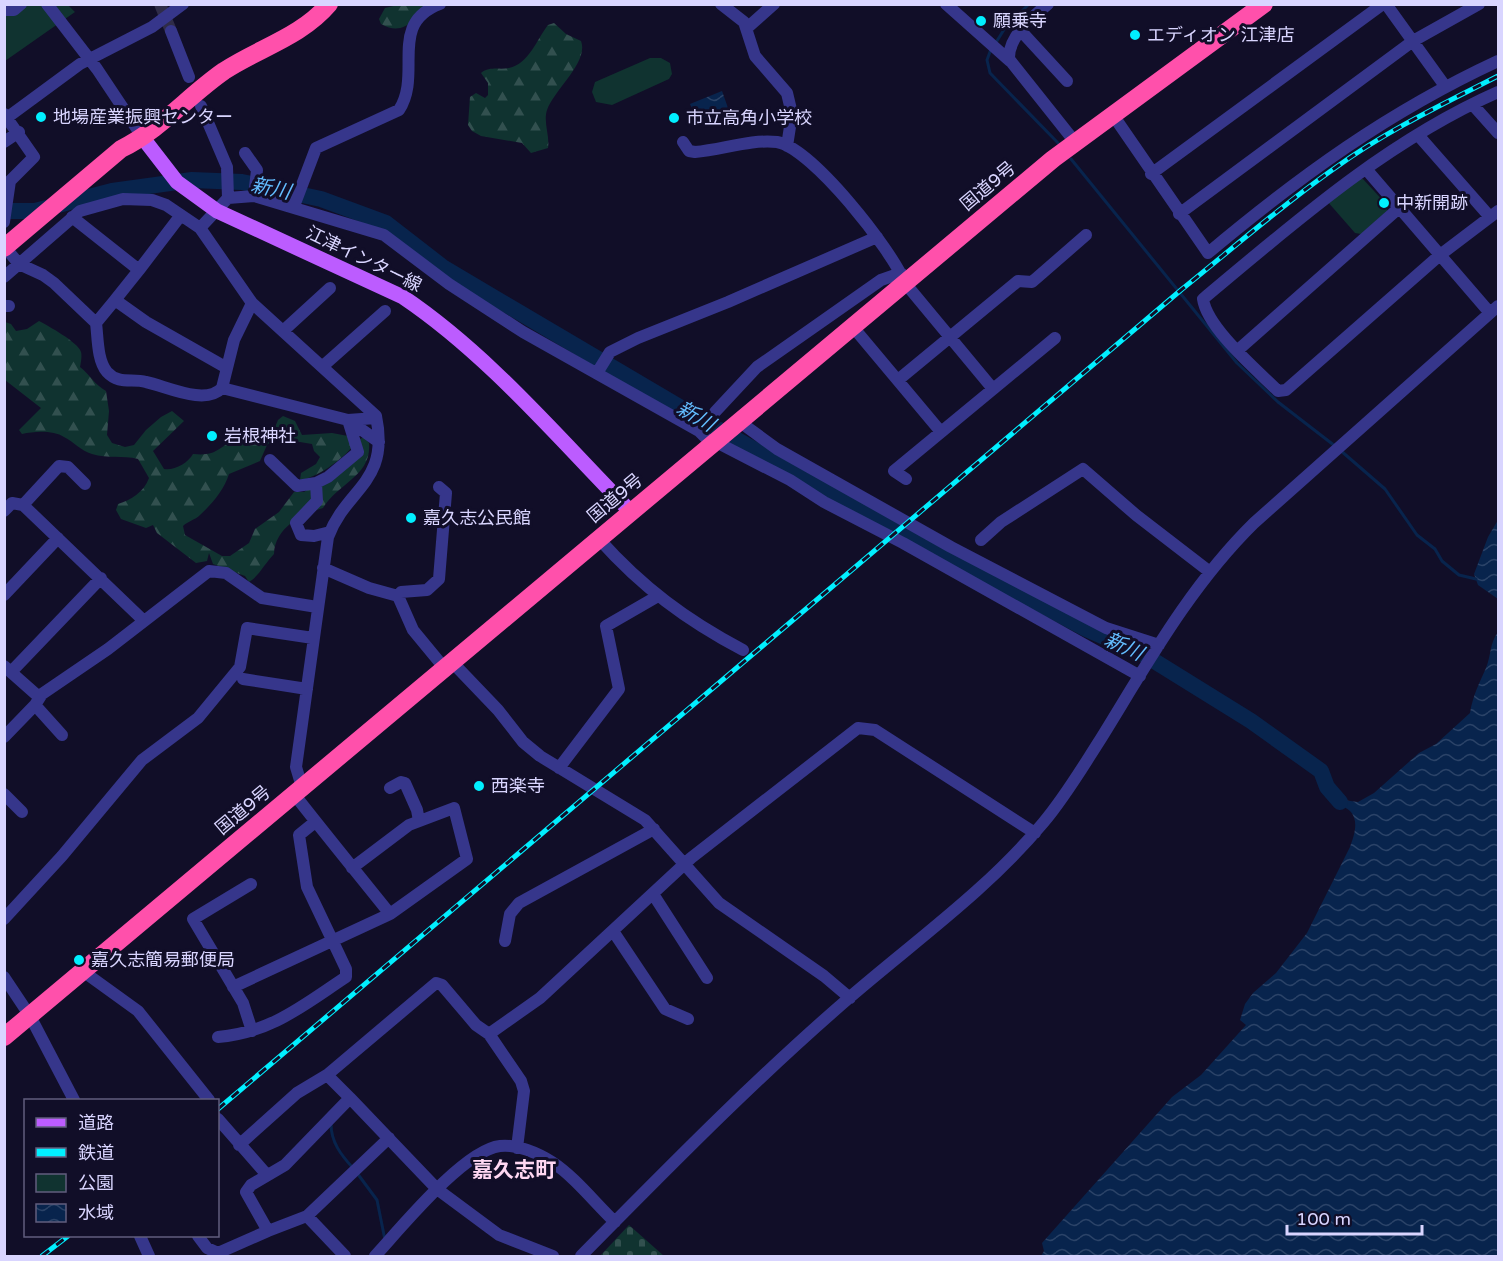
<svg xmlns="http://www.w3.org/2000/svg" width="1503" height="1261" font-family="'Varela Round','Noto Sans JP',sans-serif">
  <defs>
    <pattern id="forest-firs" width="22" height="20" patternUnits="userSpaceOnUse" patternTransform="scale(1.5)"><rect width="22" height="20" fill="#103330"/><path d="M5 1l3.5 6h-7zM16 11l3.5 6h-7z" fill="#32504f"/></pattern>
    <pattern id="cemetery-stones" width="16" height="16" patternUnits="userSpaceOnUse" patternTransform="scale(1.5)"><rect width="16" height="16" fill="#103330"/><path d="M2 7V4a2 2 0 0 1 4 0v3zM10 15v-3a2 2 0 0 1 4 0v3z" fill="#32504f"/></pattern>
    <pattern id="water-waves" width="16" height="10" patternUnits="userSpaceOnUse" patternTransform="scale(1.5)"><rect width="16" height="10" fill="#08244d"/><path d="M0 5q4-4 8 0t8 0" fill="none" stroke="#2b4368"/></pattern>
  </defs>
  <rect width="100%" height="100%" fill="#110e28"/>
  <path fill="url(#forest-firs)" d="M 398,5 L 431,5 C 413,19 404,37 381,24 L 379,19 L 385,8 Z
    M 554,23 L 566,34 L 581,41 C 589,62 554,90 547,110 C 543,122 550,136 548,148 L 531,153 L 522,143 L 481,136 L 472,131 L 468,125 L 470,97 L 476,93 L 485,98 L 488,95 L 488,83 L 481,73 C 490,66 499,70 509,68 C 529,64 537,39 548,25 Z
    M 39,321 C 48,326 78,342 81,352 C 82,356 81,362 80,367 C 90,375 95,385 106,391 L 109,411 L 107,435 L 112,443 L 125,447 L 134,445 L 146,430 L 161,417 L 172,411 L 184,421 L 153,451 L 164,469 C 174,471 188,463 193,454 C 216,456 216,450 236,438 L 242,439 L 256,433 L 273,432 L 278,420 L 283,416 L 295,421 L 302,435 L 332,433 L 348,436 L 352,447 C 343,459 315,479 300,480 L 301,473 L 316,464 L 320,457 L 314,451 L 312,444 L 276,438 L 267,445 L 260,461 L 229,474 C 224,490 212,504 200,515 C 195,520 188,521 183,526 L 185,535 L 222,556 L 230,556 L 249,543 L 255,529 L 279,512 L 294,492 L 304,492 L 361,447 L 360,439 L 364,437 L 369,443 C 372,476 338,483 323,508 C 301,514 275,528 274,554 C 265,563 259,576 249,582 L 245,576 L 213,564 L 209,553 L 207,561 L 196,563 L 157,533 L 153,525 L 146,528 L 121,519 L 116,510 L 118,504 C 131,500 144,492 149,478 L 138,459 C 123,455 108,459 92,454 C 81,451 74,442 64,437 C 54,430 34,431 22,434 L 19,430 L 41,408 L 5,380 L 5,322 L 11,324 L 16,331 L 27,329 Z"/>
  <path fill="url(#cemetery-stones)" d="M 629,1225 L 664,1256 L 600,1256 Z"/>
  <path fill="#103330" d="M 5,5 L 68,5 L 75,12 L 5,61 Z
    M 650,58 L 661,58 L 670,63 L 672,74 L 669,79 L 612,105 L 596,102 L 592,92 L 595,82 Z
    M 1357,179 L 1363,179 L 1387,205 L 1387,211 L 1361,234 L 1355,233 L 1327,201 Z"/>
  <path fill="url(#water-waves)" d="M 722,91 L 728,108 L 697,120 L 690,104 Z
    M 1498,520 L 1498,599 L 1478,585 L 1474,574 L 1488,537 Z
    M 1498,632 L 1498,1256 L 1041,1256 L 1044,1251 L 1042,1243 L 1172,1097 L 1201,1075 L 1246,1025 L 1240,1020 L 1245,1004 L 1253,993 L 1276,973 L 1307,933 L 1350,847 C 1354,836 1359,822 1351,812 C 1347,807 1342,808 1339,803 L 1343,800 L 1358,802 L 1374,793 L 1419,753 L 1436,744 L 1470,713 C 1473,695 1479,684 1486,668 C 1491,656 1490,642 1498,632 Z"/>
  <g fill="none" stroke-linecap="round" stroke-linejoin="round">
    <path stroke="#08244d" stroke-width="3" d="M 995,44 L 1005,28 L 1029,4
      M 991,49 L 987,60 L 990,73 L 1059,144
      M 1071,159 L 1237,363 L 1278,402 L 1335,446
      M 1340,450 L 1385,489 L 1417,535 L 1435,549 L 1442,561 L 1459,575 L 1476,579
      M 331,1124 C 331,1142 341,1155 353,1168
      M 357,1173 L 377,1200 L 385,1240"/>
    <path stroke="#08244d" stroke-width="16" d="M 4,211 L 35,211 L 112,191 L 192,180 L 242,182 L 321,199 L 386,223 L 444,268 L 698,418 L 881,520 L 1086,629 L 1143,654 L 1251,721 L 1321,771 L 1327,787 L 1340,802"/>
    <path stroke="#2f2c48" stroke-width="12" stroke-dasharray="12 6" stroke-linecap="butt" d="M 160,4 L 171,31"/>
    <path stroke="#36368b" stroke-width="12" d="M 47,4 L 97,69 L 143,138
      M 721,4 L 744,22 L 755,56 L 787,93 L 792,114 L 787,146
      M 946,4 L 1010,61
      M 1048,4 C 1032,17 1008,37 1009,59 L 1075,142
      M 1386,4 L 1445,86
      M 4,10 L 14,10 L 21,4
      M 747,28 L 774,4
      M 171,31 L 189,77
      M 1021,31 L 1067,81
      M 1498,92 C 1387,141 1295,222 1203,299 C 1207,328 1257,370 1278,391 L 1286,390 L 1440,255 L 1498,211
      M 1473,105 L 1498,133
      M 201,106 L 227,167 L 228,198
      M 4,114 L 34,157 L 10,181 L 4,222
      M 1113,115 L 1208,253 C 1300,176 1388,112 1498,61
      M 8,117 L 80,64 L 152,27 L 183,4
      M 1418,135 L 1490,217
      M 4,142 L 19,132
      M 683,142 L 689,151 L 695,152 C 722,150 750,139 777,142 C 812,148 892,250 905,283 L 993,389
      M 245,153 L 257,170 L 254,196
      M 1366,169 L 1490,313
      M 1151,174 L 1383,4
      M 294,206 L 316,148 L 399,110 C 423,73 387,24 440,4
      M 1179,214 L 1413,41 L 1479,4
      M 72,217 L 139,270 L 115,300 L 146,322 L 227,368
      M 200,228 L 228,198 L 254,196 L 384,235 L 449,284 L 523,332 L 699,431 L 713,445
      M 4,246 L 19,264 L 43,275 L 54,283 L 96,323 L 115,300
      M 139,270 L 181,215
      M 4,277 L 80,211 L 123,199 L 152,200 L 166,205 L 200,228 L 252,303 L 376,416 C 390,483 347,487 328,537 L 296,767 L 302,787
      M 252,303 L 234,340 L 222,388 L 348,420 L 379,442
      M 4,306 L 9,306
      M 96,323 C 98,338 97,360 107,372 C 119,385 132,378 146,382 C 166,386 205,406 222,388
      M 853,327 L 941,432
      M 283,331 L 330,288
      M 1238,350 L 1399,208
      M 323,366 L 385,311
      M 597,373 L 610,352 L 638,338 L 728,302 L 877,237
      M 898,380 L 1018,281 L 1032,282 L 1086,235
      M 715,412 L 757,367 L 881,280 L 901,273
      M 740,422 L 777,449 L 951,547 L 1106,628 L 1159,645
      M 716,442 L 790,480 L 824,502 L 903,543 L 1140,676
      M 270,460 L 297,486 L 316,483 L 328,477 L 358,452 L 348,420 L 376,418
      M 906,479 L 894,471 L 1055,338
      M 316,483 L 317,501 L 296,523 L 301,535 L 314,536 L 330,532
      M 23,505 L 59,466 L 68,467 L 85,484
      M 4,511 L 12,503 L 23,505 L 144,621
      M 599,539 C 642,587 686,620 743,650
      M 981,540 L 1001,522 L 1083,469 L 1136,515 L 1210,572
      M 323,568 L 369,588 L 398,596 L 413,630 L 446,670
      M 4,595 L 58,538
      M 398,596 L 401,592 L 427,590 L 439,579 L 446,493 L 439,487
      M 453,663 L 498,710 L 523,742 L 540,756 L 645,820 L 719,903 L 824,976 L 850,998
      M 4,666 L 39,697
      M 11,672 L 101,578
      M 243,679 L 307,689
      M 35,705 L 62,735
      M 4,737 L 35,705 L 42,694 L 108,649 L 209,571 L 226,573 L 262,598 L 317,607
      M 559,768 L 619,689 L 606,626 L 658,596
      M 390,788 L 401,782 L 405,783 L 417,810 L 419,821
      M 4,794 L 22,812
      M 294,794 C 326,835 358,874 390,914 L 467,859 L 454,808 L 409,825 L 352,868
      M 251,884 L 193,919 L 243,1003 L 252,1031
      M 653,894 L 707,978
      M 4,919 L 62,856 L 142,760 L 198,718 L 240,667 L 247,628 L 313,638
      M 613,931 L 665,1009 L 688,1019
      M 505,941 L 510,914 L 519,903 L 654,829
      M 84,972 L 138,1011 L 209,1100
      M 4,977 L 30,1016 L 74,1100
      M 233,987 L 390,914
      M 489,1034 L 521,1081 L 524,1091 L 517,1148
      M 218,1037 C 272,1032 302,1006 346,977 L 346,969 L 307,887 L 299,835 L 315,822
      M 327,1075 L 436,983 L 442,985 L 476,1025 L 489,1034 L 540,998 L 691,858 L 858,728 L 875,730 L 1035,833
      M 218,1119 L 267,1175
      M 239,1145 L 297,1093 L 327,1075 L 350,1098
      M 307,1216 L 389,1138
      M 140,1236 L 149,1256
      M 198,1236 L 207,1248 L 218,1253 L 268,1231
      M 345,1256 L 307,1216 L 268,1231 L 246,1192 L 251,1185 L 285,1165 L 350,1098 L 437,1189 L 499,1235 L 553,1256
      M 375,1256 C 400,1229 464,1150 500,1146 C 517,1144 538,1153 552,1162 C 575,1177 595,1203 615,1222
      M 581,1256 C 668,1168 755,1079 849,998 C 915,941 987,890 1043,823 C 1065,797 1082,768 1100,740 C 1147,664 1190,586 1254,523 L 1498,306"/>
    <path stroke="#bc5cff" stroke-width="15" d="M 143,138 L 177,182 L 217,211 L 403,297 C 489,355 558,438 631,512"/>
    <path stroke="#ff50ab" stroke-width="18" d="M 4,248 L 121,149 C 160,130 188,96 224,71 C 259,48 301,37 329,4
      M 4,1037 L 1053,159 L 1264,4"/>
    <g stroke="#01efff" stroke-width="5">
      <path id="rail" d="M 218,1109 L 1181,290 C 1232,249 1282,205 1335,168 C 1386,131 1443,104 1498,76
        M 42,1256 L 68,1236"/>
    </g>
    <use href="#rail" stroke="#110e28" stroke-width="3" stroke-dasharray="9" stroke-linecap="butt"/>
  </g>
  <g fill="#01efff" stroke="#110e28" stroke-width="2">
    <circle cx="981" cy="21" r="6"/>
    <circle cx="1135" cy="35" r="6"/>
    <circle cx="41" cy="117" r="6"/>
    <circle cx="674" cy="118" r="6"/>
    <circle cx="1384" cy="203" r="6"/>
    <circle cx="212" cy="436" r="6"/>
    <circle cx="411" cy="518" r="6"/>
    <circle cx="479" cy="786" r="6"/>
    <circle cx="79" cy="960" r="6"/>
  </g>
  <g text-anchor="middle" stroke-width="6" stroke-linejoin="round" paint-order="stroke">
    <g font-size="18" fill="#d9d5ff" stroke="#110e28" text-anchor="start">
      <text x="993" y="27">願乗寺</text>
      <text x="1147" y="41">エディオン 江津店</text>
      <text x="53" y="123">地場産業振興センター</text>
      <text x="686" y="124">市立高角小学校</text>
      <text x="1396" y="209">中新開跡</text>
      <text x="224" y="442">岩根神社</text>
      <text x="423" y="524">嘉久志公民館</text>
      <text x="491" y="792">西楽寺</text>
      <text x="91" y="966">嘉久志簡易郵便局</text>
    </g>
    <g font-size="18" fill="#d9d5ff" stroke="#110e28">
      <text transform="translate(988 186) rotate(-40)" y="6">国道9号</text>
      <text transform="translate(364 259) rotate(26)" y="6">江津インター線</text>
      <text transform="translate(615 498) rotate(-40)" y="6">国道9号</text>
      <text transform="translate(243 810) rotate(-40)" y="6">国道9号</text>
    </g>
    <g font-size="20" font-style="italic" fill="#63bdff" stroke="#110e28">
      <text transform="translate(271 188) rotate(12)" y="7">新川</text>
      <text transform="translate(696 416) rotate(30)" y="7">新川</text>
      <text transform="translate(1124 646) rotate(25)" y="7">新川</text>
    </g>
    <g font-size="21" font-weight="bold" fill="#ffd7f2" stroke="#110e28">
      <text x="514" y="1177">嘉久志町</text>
    </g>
  </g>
  <rect width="1503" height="1261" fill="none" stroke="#d9d5ff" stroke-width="12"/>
  <rect x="24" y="1099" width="195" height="138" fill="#110e28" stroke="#615e7e" stroke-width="1.5"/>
  <rect x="36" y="1118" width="30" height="9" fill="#bc5cff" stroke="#615e7e" stroke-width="1.5"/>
  <text x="78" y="1129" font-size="18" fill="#d9d5ff">道路</text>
  <rect x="36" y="1148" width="30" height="9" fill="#01efff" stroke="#615e7e" stroke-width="1.5"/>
  <text x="78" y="1159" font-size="18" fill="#d9d5ff">鉄道</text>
  <rect x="36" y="1174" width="30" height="18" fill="#103330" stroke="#615e7e" stroke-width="1.5"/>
  <text x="78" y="1189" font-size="18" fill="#d9d5ff">公園</text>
  <rect x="36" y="1204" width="30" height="18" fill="url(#water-waves)" stroke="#615e7e" stroke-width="1.5"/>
  <text x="78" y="1219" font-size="18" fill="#d9d5ff">水域</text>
  <path d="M1287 1225v9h135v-9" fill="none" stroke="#d9d5ff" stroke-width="3"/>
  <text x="1296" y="1225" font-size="18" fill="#d9d5ff" stroke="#110e28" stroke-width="4.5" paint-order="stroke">100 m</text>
</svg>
